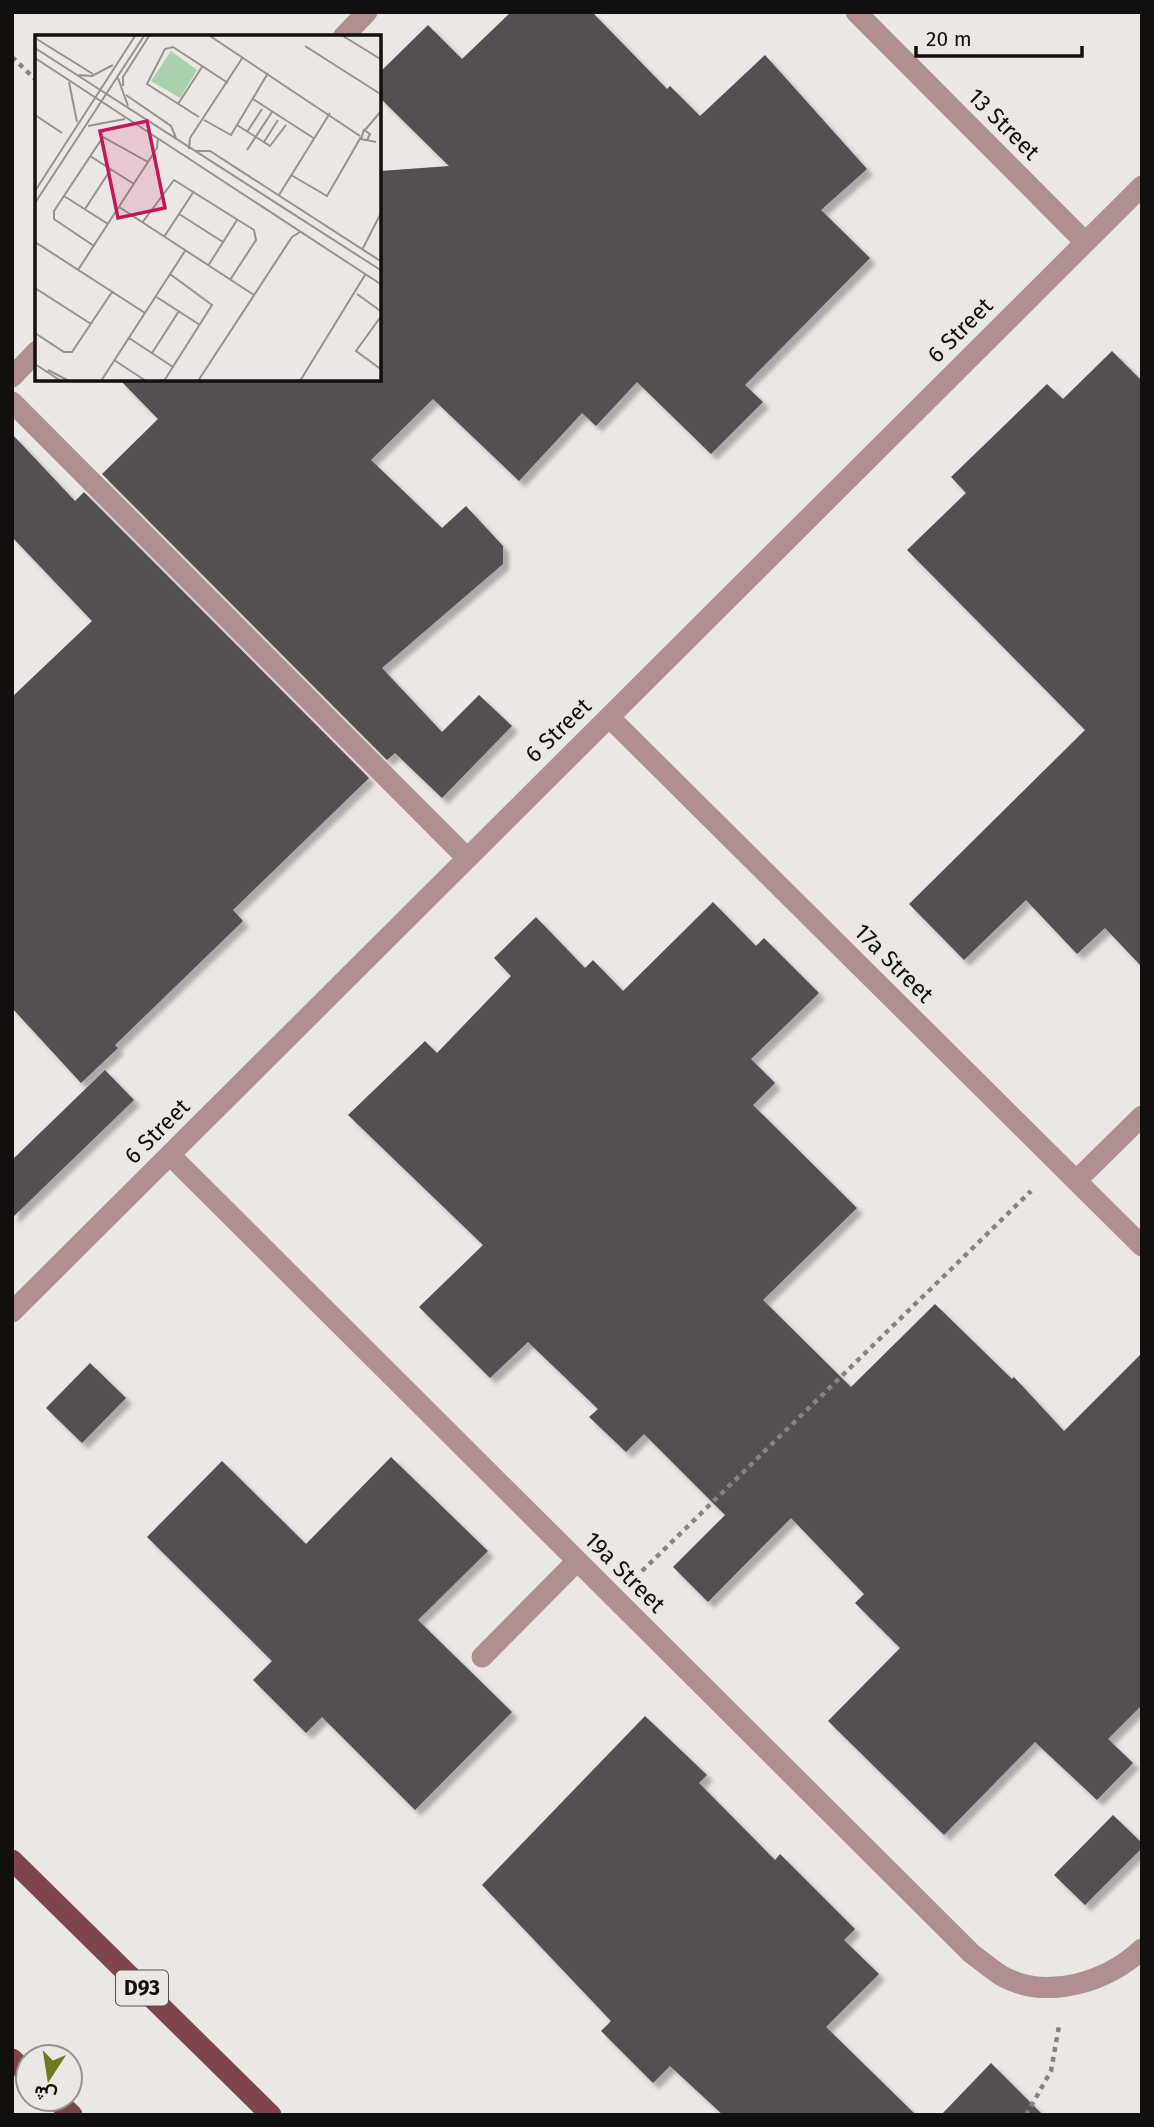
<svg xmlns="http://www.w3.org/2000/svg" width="1154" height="2127" font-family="'Fira Sans',Vazirmatn,sans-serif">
  <defs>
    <filter id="shadow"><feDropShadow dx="6" dy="6" stdDeviation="2" flood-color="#0004"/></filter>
  </defs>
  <rect width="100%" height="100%" fill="#ebe7e4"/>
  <path fill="#525053" filter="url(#shadow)" d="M 511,12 L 592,12 L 667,89 L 670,86 L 700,116 L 765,55 L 867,169 L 821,210 L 870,258 L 745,385 L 763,402 L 711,454 L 637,382 L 596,426 L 582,413 L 519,481 L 433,399 L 371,460 L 442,528 L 466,506 L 503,546 L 503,564 L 382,668 L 442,732 L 479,695 L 512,726 L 442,798 L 395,753 L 387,760 L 102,474 L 158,419 L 120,380 L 380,380 L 380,171 L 449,166 L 380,98 L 380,72 L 428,25 L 462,59 Z
    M 1112,351 L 1142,381 L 1142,967 L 1105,928 L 1077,954 L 1026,900 L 964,960 L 909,904 L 1085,730 L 907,550 L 966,493 L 951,477 L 1047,384 L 1063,399 Z
    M 12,434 L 75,501 L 84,492 L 369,778 L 233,910 L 243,921 L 115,1045 L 118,1048 L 81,1083 L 12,1008 L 12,697 L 92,621 L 12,537 Z
    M 713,902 L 756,946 L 764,938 L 819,993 L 751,1059 L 775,1083 L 753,1105 L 857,1208 L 763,1300 L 851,1387 L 935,1304 L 1012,1379 L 1014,1377 L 1064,1431 L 1142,1353 L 1142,1705 L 1108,1739 L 1133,1763 L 1097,1800 L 1035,1742 L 944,1835 L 828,1721 L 900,1648 L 855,1603 L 864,1594 L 791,1518 L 708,1602 L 673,1567 L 725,1515 L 644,1434 L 626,1452 L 589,1417 L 598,1409 L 528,1342 L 490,1378 L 419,1307 L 483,1245 L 348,1115 L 425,1041 L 437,1053 L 511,976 L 494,958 L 536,917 L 585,968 L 593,960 L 623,991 Z
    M 105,1070 L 134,1100 L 12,1218 L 12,1160 Z
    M 90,1363 L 126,1398 L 82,1443 L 46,1408 Z
    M 391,1457 L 488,1551 L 418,1620 L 512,1712 L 415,1810 L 322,1717 L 306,1733 L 253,1680 L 272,1661 L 147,1537 L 222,1461 L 306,1544 Z
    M 645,1716 L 707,1775 L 699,1783 L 775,1860 L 780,1854 L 855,1929 L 844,1940 L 879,1974 L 826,2027 L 916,2115 L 723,2115 L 670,2066 L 653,2083 L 601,2031 L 611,2021 L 482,1885 Z
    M 1113,1815 L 1142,1843 L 1142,1848 L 1085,1905 L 1054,1875 Z
    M 991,2063 L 1043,2115 L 941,2115 Z"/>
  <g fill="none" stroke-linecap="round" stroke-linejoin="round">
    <path stroke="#868381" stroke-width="4.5" stroke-dasharray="5 5" stroke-linecap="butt" d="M 12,57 L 37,81
      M 642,1571 L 1031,1191
      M 1026,2115 L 1051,2071 L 1059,2026"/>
    <path stroke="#b08f90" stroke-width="21" d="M 856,12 L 1085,242
      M 343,37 L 367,12
      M 12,377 L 37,351
      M 12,402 L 466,857
      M 609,717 L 1142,1246
      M 170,1155 L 972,1954 C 982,1961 992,1970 1002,1976 C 1047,2001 1107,1982 1142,1949
      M 1076,1181 L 1142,1116
      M 12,1312 L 1142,186
      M 482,1657 L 577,1561"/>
    <path stroke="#7c464a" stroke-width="21" d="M 12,1860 L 271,2115
      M 12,2059 L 28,2074
      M 55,2099 L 72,2115"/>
  </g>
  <g text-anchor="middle" stroke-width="7" stroke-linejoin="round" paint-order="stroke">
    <rect fill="#ebe7e4" stroke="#52504f" stroke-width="2" x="116" y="1970.5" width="52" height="35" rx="5"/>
    <g font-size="21" font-weight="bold" fill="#11100f">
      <text x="142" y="1995">D93</text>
    </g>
    <g font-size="23" fill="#11100f" stroke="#ebe7e4">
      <text transform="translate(1004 124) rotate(45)" y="8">13 Street</text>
      <text transform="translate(960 330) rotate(-45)" y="8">6 Street</text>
      <text transform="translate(558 730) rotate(-44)" y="8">6 Street</text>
      <text transform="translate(894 963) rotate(45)" y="8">17a Street</text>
      <text transform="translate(157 1131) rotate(-45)" y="8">6 Street</text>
      <text transform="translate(625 1572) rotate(45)" y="8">19a Street</text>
    </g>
  </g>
  <g transform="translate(35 35)">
    <rect width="346" height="346" fill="#ebe7e4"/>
    <path d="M 136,16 L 162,35 L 145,63 L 116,46 Z" fill="#aad0af"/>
    <path fill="none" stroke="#94918f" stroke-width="2" d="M 175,1 L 325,101M 308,1 L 347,25M 0,3 L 58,39M 270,11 L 347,60M 0,13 L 347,236M 0,23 L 347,250M 44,40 L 57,41 L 78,30M 83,43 L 93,71M 34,47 L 42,87M 88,51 L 88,42 L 114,1M 91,60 L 136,91 L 141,103M 218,64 L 280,104M 143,69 L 167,32M 0,80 L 27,98M 164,82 L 112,49 L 130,14 L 138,12 L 193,48M 169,85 L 196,100 L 233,38M 202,90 L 235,111 L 251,90M 53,91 L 90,84M 330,95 L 347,75M 212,97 L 227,74M 332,105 L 335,99 L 329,95 L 326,104 L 341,107M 229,107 L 243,85M 154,114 L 155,103 L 208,22M 212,115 L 237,77M 160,116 L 175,116 L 347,227M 55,121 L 99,149M 256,140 L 292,161 L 326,102M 0,156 L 100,1M 244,160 L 295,78M 29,161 L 73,189M 0,168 L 109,1M 84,172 L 219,260M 50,174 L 76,134M 144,179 L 188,207M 107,188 L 139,145 L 219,195 L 221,205 L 195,245M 129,202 L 159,156M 0,207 L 110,278M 59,211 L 19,184 L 19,176 L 68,102 L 113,127M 327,215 L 347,176M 173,231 L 202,185M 43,235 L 122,113 L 123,103M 0,253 L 56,289M 322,259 L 347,277M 120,261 L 165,290M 347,280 L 321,316 L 347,335M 0,298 L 29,317 L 37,317 L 77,257M 94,303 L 138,332M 117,318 L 144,276M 79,325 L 111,346M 0,329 L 26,346M 13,335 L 34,346M 66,346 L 150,216M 129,346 L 177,270 L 135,239M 163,346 L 257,202 L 265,197M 265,346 L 330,240"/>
    <path fill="#c2185b" fill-opacity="0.15" stroke="#c2185b" stroke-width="3.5" d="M 112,86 L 130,173 L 83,183 L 65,96 Z"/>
    <rect width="346" height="346" fill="none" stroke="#11100f" stroke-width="3.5"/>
  </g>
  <rect width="1154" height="2127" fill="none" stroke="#11100f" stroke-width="28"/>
  <g transform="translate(49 2078) rotate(192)"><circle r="33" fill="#ebe7e4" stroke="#94918f" stroke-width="2"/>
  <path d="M0-5L12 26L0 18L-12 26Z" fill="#73771f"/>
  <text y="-10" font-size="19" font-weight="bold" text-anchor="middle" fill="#11100f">ش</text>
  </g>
  <path d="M916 46v10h166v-10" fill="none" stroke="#11100f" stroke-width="3.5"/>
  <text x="926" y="46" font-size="21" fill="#11100f" stroke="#ebe7e4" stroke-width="5" paint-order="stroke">20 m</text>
</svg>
